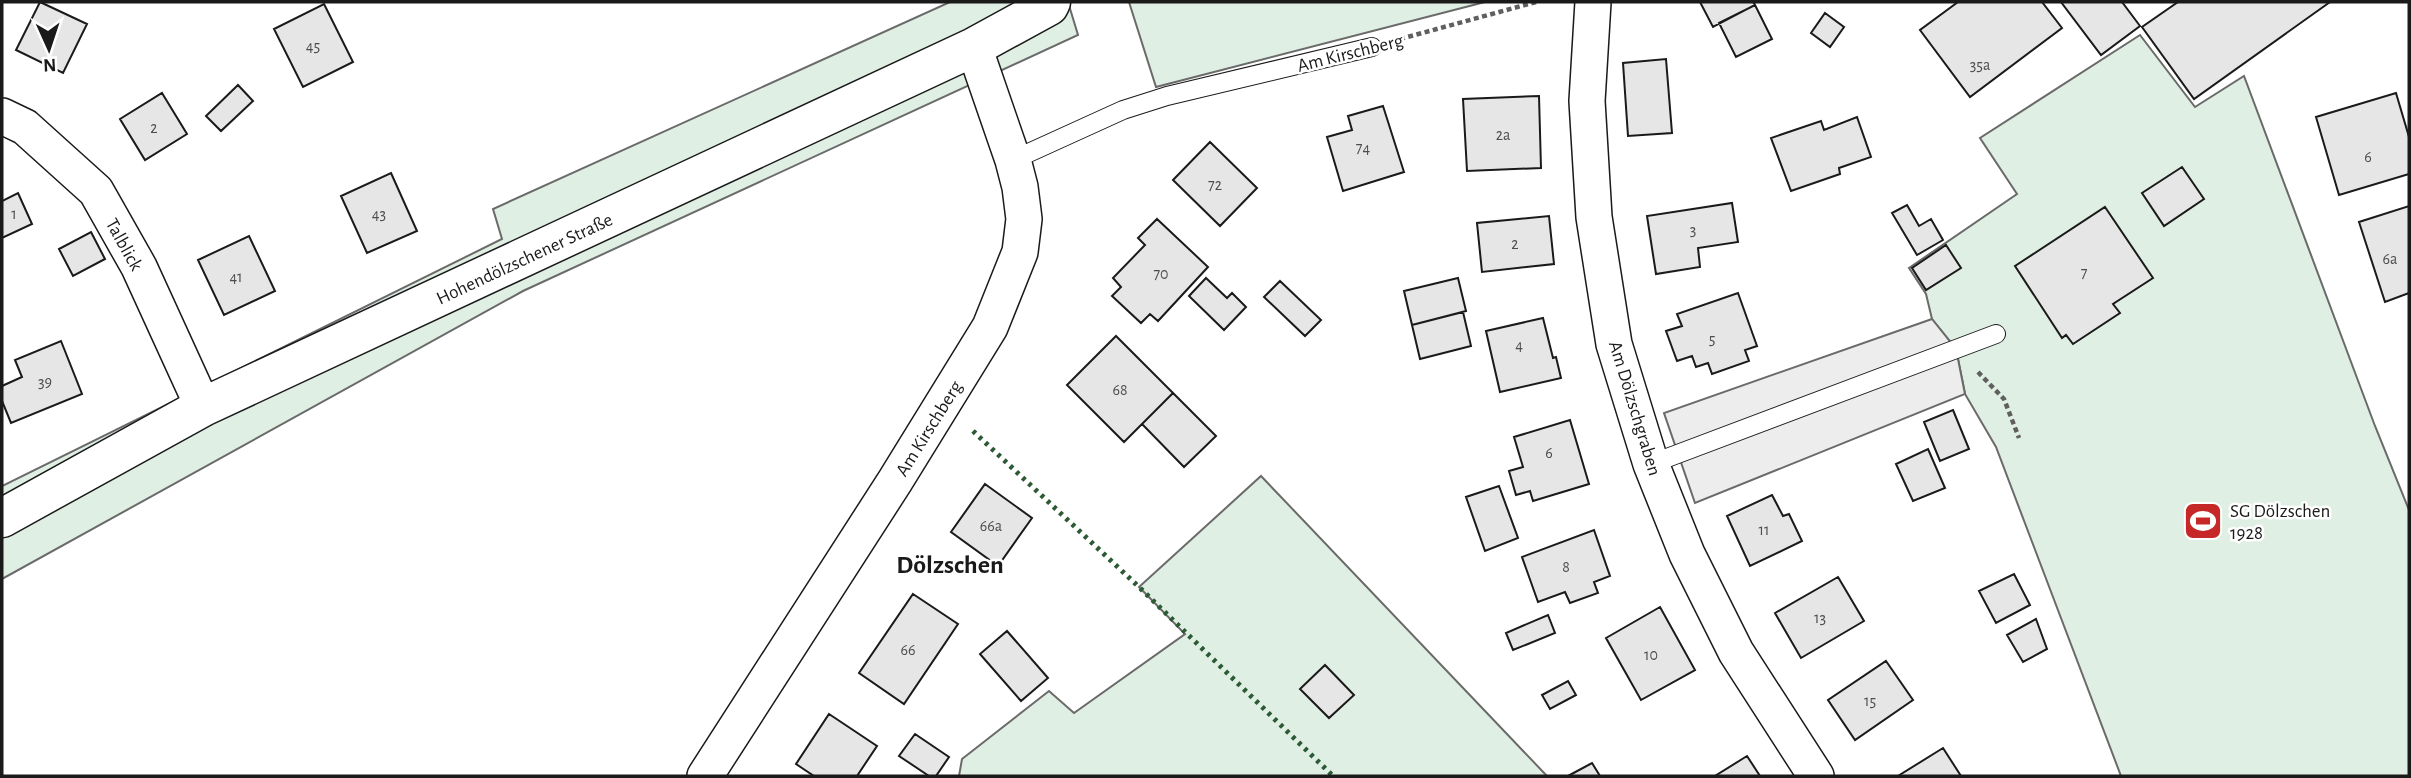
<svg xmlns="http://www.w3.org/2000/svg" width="2411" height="778" font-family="'Alegreya Sans',sans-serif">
  <rect width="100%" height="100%" fill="#fff"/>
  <path fill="#e0efe3" stroke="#6a6a6a" stroke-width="2" d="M 950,2 L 1068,2 L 1078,35 L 523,291 L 2,579 L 2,486 L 502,239 L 493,209 Z
    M 1129,2 L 1485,2 L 1156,87 Z
    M 2140,35 L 2195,107 L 2244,76 L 2375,426 L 2409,510 L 2409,776 L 2121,776 L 1996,447 L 1965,394 L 1956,349 L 1932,319 L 1926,294 L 1909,268 L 2017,194 L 1980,138 Z
    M 1261,476 L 1547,776 L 959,776 L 962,759 L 1049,691 L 1074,713 L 1185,634 L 1139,587 Z"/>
  <path fill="#ededed" stroke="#6a6a6a" stroke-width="2" d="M 1932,319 L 1956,349 L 1965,394 L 1695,503 L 1664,413 Z"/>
  <path fill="#e6e6e6" stroke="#1a1a1a" stroke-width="2" d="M 40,2 L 87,24 L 63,73 L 16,50 Z
    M 1700,2 L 1753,2 L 1755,5 L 1713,27 Z
    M 1958,2 L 2042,2 L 2062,28 L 1970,97 L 1920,30 Z
    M 2061,2 L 2122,2 L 2140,26 L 2101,55 Z
    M 2178,2 L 2330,2 L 2194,99 L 2142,27 Z
    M 324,4 L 353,62 L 303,87 L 274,29 Z
    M 1755,5 L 1772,39 L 1736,57 L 1719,23 Z
    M 1825,13 L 1844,27 L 1830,47 L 1811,33 Z
    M 1666,59 L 1672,133 L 1628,136 L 1623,63 Z
    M 238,85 L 253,101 L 221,131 L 206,116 Z
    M 162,93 L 187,134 L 145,160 L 120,119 Z
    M 2396,93 L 2409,137 L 2409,174 L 2339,195 L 2316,117 Z
    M 1539,96 L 1541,168 L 1467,171 L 1463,99 Z
    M 1383,106 L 1404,172 L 1343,191 L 1327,137 L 1352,130 L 1348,116 Z
    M 1857,117 L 1871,157 L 1839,168 L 1840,174 L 1791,191 L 1771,138 L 1821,121 L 1824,130 Z
    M 1210,142 L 1257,188 L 1220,226 L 1173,180 Z
    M 2182,167 L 2204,199 L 2164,226 L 2142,193 Z
    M 391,173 L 417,231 L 367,253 L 341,196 Z
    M 18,193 L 32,224 L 2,238 L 2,201 Z
    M 1732,203 L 1738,242 L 1698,248 L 1700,267 L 1656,274 L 1647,216 Z
    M 1907,205 L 1919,226 L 1931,219 L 1943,240 L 1917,255 L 1892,213 Z
    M 2409,206 L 2409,293 L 2385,302 L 2359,222 Z
    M 2105,207 L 2153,278 L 2113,304 L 2120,313 L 2073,344 L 2066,335 L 2062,338 L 2015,266 Z
    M 1549,216 L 1554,264 L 1482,272 L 1477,223 Z
    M 1157,219 L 1208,267 L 1158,321 L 1150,314 L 1141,323 L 1112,296 L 1121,287 L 1113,278 L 1145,245 L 1138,238 Z
    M 91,232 L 105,259 L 73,276 L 59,249 Z
    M 249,236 L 275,291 L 224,315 L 198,260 Z
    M 1946,245 L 1961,268 L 1926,290 L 1912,268 Z
    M 1206,278 L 1227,298 L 1232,293 L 1246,307 L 1224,330 L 1189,296 Z
    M 1458,278 L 1466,311 L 1412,325 L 1404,291 Z
    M 1280,281 L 1321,320 L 1305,336 L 1264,297 Z
    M 1738,293 L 1757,346 L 1745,350 L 1749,361 L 1712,374 L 1708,363 L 1696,367 L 1692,356 L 1677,361 L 1666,331 L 1682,326 L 1677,314 Z
    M 1463,312 L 1471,346 L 1420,359 L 1412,325 Z
    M 1543,318 L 1553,358 L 1556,357 L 1561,378 L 1500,392 L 1486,331 Z
    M 1116,336 L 1173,393 L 1124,442 L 1067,385 Z
    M 61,341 L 82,394 L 11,423 L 2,401 L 2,386 L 22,377 L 15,360 Z
    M 1173,393 L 1216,436 L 1184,467 L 1142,424 Z
    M 1953,410 L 1969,449 L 1940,461 L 1924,422 Z
    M 1570,420 L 1589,484 L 1533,501 L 1530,491 L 1516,495 L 1509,471 L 1523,467 L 1514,437 Z
    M 1928,449 L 1945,488 L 1913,501 L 1896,464 Z
    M 985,484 L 1032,518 L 998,566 L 951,532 Z
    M 1499,486 L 1518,538 L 1485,551 L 1466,497 Z
    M 1772,495 L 1783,516 L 1789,514 L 1802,541 L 1750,566 L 1727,516 Z
    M 1594,530 L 1610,576 L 1594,582 L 1598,593 L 1570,603 L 1565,592 L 1538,602 L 1522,557 Z
    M 2014,574 L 2030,605 L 1996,623 L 1979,591 Z
    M 1838,577 L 1864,621 L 1801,658 L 1775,613 Z
    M 913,594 L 958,624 L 904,704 L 859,673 Z
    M 1660,607 L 1695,670 L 1641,700 L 1606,638 Z
    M 1548,615 L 1555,633 L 1513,650 L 1506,633 Z
    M 2036,619 L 2047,649 L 2023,662 L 2007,635 Z
    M 1007,631 L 1048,678 L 1021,701 L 980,654 Z
    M 1886,661 L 1913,700 L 1855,740 L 1828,700 Z
    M 1325,665 L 1354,695 L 1329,718 L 1300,689 Z
    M 1568,681 L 1576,695 L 1550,709 L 1542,695 Z
    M 829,714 L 877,746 L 857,776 L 814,776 L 796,764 Z
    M 915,734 L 949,757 L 936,776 L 929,776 L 899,756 Z
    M 1943,748 L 1961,776 L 1898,776 Z
    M 1747,756 L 1760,776 L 1715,776 Z
    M 1592,763 L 1600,776 L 1568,776 Z"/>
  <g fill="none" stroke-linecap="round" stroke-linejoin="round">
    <g stroke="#1a1a1a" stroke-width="20">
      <path id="service" d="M 1013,160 L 1123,110 L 1167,96 L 1372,47
        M 1651,464 L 1996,334"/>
    </g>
    <g stroke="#1a1a1a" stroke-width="38">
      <path id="minor" d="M 1593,2 L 1587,101 L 1594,217 L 1614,344 L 1651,464 L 1687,554 L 1736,652 L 1816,776
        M 2,116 L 25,127 L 96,191 L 139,267 L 203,407
        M 705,776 L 895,481 L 990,327 L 1020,252 L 1024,219 L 1020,187 L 1013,160 L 974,47"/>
    </g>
    <g stroke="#1a1a1a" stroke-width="41">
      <path id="tertiary" d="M 2,518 L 203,407 L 974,47 L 1049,6 L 1051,2"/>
    </g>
    <path stroke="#5f5f5f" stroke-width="4.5" stroke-dasharray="5 3.5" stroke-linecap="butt" d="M 1400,39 L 1536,2
      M 1978,372 L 2004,399 L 2019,438"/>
    <use href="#service" stroke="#fff" stroke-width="18"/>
    <use href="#minor" stroke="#fff" stroke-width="35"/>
    <use href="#tertiary" stroke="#fff" stroke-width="38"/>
    <path stroke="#2b5a34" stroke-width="5" stroke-dasharray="3.5 5" stroke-linecap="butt" d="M 973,431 L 1139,587 L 1333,776"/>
  </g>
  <defs>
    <g id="stadium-square" transform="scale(2.0125)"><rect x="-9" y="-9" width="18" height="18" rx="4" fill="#c62828" stroke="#fff"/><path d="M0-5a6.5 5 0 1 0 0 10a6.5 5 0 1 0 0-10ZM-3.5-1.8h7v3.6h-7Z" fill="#fff"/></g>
  </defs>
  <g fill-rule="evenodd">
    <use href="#stadium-square" x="2203" y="521"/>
  </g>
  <g text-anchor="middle" stroke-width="5" stroke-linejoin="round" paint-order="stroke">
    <g font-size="16" fill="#4d4d4d">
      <text x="313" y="51">45</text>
      <text x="1980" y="70">35a</text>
      <text x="154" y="133">2</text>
      <text x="1503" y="140">2a</text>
      <text x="1363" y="153">74</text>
      <text x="2368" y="162">6</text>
      <text x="1215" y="190">72</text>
      <text x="14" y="219">1</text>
      <text x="379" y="219">43</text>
      <text x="1693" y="235">3</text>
      <text x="1515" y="249">2</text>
      <text x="2390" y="264">6a</text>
      <text x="2084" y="278">7</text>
      <text x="1161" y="279">70</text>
      <text x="236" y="282">41</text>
      <text x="1712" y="344">5</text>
      <text x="1519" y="350">4</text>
      <text x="45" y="387">39</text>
      <text x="1120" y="395">68</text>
      <text x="1549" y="458">6</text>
      <text x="991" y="531">66a</text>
      <text x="1764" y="535">11</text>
      <text x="1566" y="572">8</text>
      <text x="1820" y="623">13</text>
      <text x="908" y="655">66</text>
      <text x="1651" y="660">10</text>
      <text x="1870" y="706">15</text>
    </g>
    <g font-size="19" fill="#1a1a1a" stroke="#fff">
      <text transform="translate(1350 52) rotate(-14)" y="7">Am Kirschberg</text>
      <text transform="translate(125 244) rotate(61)" y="7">Talblick</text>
      <text transform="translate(524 258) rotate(-25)" y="7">Hohendölzschener Straße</text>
      <text transform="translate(1636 408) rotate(73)" y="7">Am Dölzschgraben</text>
      <text transform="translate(928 428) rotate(-58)" y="7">Am Kirschberg</text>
    </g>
    <g font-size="19" fill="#1a1a1a" stroke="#fff" text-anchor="start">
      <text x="2230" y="517">SG Dölzschen<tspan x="2230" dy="22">1928</tspan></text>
    </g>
    <g font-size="26" font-weight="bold" fill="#1a1a1a" stroke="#fff">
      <text x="950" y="573">Dölzschen</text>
    </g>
  </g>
  <rect width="2411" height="778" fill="none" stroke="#1a1a1a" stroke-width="7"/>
  <g transform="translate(49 49) rotate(177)" stroke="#ffffff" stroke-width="5" paint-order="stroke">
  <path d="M0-5L12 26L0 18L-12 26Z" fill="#1a1a1a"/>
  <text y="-10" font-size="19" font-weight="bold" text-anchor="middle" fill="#1a1a1a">N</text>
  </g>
</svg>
